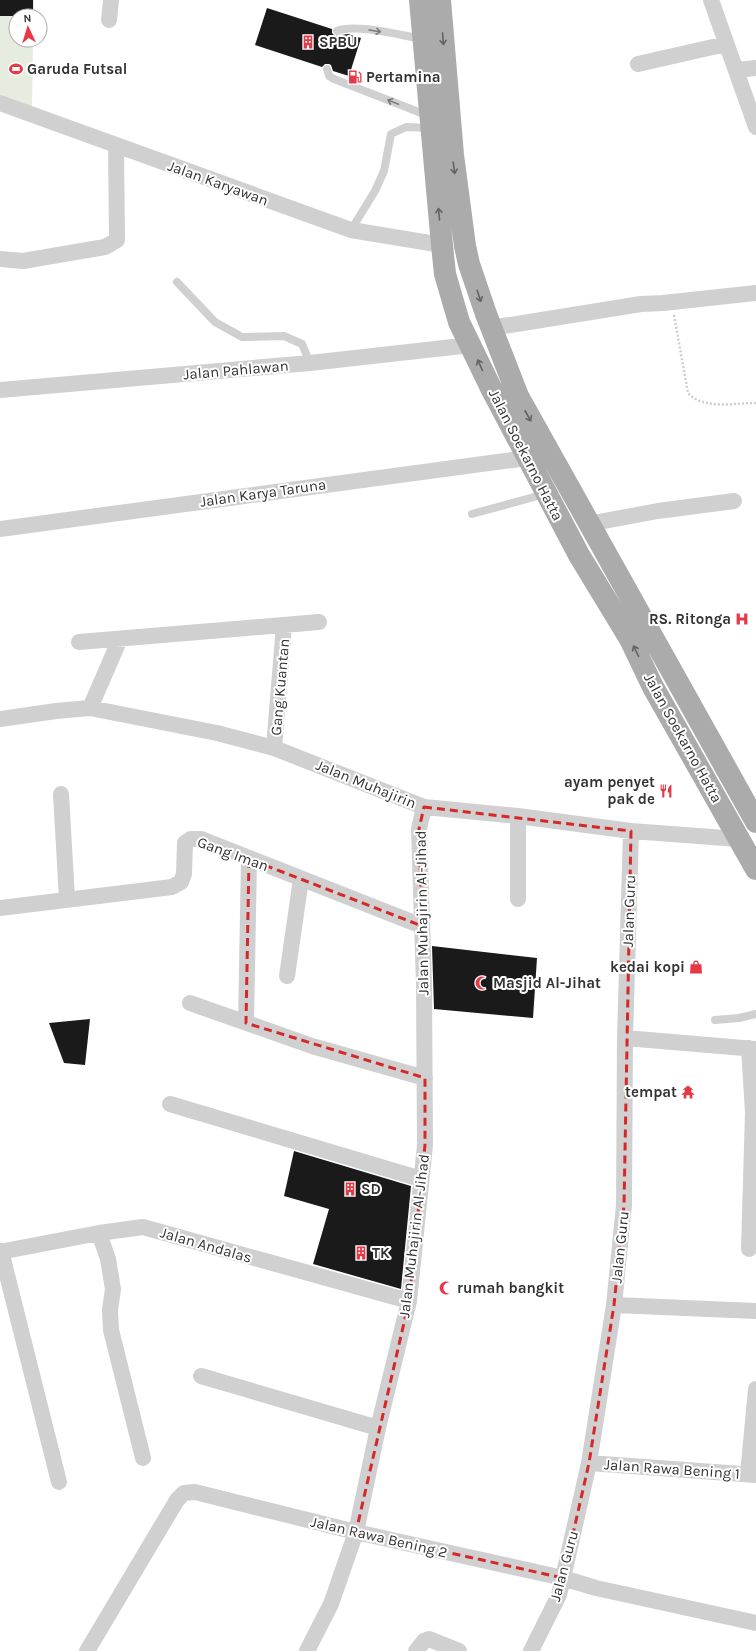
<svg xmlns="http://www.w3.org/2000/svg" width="756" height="1651" font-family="Karla,sans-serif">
  <rect width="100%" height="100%" fill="#fff"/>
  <path fill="#e6ecdf" d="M 0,0 L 34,0 L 34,16 L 16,16 L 16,40 L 33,40 L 32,110 L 0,99 Z"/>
  <path fill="#1a1a1a" d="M 0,0 L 33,0 L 33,16 L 0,16 Z
    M 267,8 L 332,29 L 332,33 L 335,36 L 348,34 L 361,38 L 349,76 L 333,71 L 331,65 L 329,64 L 325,64 L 322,67 L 255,45 Z
    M 432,946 L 537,958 L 533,1018 L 434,1009 Z
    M 90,1019 L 85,1065 L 64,1063 L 49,1023 Z
    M 294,1151 L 411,1186 L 401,1289 L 313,1264 L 329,1209 L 284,1196 Z"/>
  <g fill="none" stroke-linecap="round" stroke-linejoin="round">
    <path stroke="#cdcdcd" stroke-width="2.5" stroke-dasharray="2 2" stroke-linecap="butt" d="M 674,315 L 688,393 C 703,410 735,403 756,403"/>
    <path stroke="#d0d0d0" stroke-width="8" d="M 337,31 C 355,23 403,36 423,39
      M 327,69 L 329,76 L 334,79 L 429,116
      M 351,230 L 375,191 L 384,171 L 391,134 L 406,127 L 430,128
      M 177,282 L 215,322 L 242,337 L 284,336 L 302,344 L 310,363
      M 472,514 L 545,494
      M 715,1020 L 739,1018 L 756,1014"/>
    <path stroke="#d0d0d0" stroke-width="16" d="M 711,0 L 756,127
      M 109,20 L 111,0
      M 638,64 L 726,44
      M 736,70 L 756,68
      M 0,103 L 351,230 L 442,245
      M 0,259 L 23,261 L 105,247 L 117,240 L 116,146
      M 491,328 L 641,304 L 663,303 L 756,293
      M 0,390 L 310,363 L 471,345
      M 588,524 L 658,511 L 734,501
      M 0,529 L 527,458
      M 79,642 L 319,622
      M 90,708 L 120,639
      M 0,719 L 56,711 L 90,708 L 217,733 L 274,748 L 424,807 L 518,816 L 631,831 L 738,839
      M 274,748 L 284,625
      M 61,794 L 67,899
      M 518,816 L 518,899
      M 0,908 L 172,887 L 181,882 L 184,874 L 185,843 L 191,839 L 201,839 L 422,926
      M 287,976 L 301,879
      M 190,1003 L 312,1046 L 425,1078
      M 246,1023 L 249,859
      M 625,1038 L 756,1049
      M 749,1048 L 753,1112 L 749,1249
      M 170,1104 L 421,1179
      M 99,1233 L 108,1259 L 113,1289 L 110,1310 L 111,1330 L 143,1458
      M 1,1251 L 59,1482
      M 0,1252 L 99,1233 L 143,1227 L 409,1301
      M 614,1305 L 756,1311
      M 201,1376 L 378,1428
      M 589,1463 L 756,1475
      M 748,1474 L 756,1389
      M 87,1651 L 177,1500 L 184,1493 L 195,1492 L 356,1532 L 563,1578 L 596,1588 L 756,1623
      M 307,1651 L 331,1604 L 356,1532 L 378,1428 L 409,1301 L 425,1145 L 424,985 L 419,829 L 424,807
      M 416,1651 L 424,1641 L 429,1639 L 459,1651
      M 531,1651 L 559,1595 L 563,1578 L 589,1463 L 614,1305 L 624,1205 L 625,1038 L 631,831"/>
    <path stroke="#ababab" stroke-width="22" d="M 420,0 L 442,245 L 445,274 L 459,322 L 491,388 L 579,555 L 630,639 L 653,687 L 756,869
      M 440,0 L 453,155 L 465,246 L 469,264 L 486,314 L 518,396 L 756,822"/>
  </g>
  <defs><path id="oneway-shaft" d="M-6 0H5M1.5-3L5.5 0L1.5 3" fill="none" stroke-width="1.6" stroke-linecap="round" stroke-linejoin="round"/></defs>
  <g stroke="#7a7a7a">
    <use href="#oneway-shaft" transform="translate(375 31) rotate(9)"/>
    <use href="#oneway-shaft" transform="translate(393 102) rotate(-158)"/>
  </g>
  <g stroke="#636363">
    <use href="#oneway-shaft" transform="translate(443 39) rotate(86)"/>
    <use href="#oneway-shaft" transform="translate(454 168) rotate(82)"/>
    <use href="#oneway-shaft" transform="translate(439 214) rotate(-95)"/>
    <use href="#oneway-shaft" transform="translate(479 296) rotate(72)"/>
    <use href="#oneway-shaft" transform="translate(480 365) rotate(-114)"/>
    <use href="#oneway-shaft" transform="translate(528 416) rotate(61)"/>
    <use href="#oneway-shaft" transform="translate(636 651) rotate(-116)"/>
  </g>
  <path fill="none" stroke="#d62828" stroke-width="3" stroke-dasharray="8 5" stroke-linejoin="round" d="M 424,807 L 631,831 L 624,1205 L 614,1305 L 589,1463 L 563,1578 L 356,1532 L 409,1301 L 425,1145 L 425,1078 L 246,1023 L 249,859 L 422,926 L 419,829 Z"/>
  <defs>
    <g id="building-bare" transform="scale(1.08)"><path d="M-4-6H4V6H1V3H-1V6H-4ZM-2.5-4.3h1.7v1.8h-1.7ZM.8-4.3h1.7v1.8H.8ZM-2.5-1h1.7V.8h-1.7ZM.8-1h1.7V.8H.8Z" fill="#e63946" stroke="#fff" stroke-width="2.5" paint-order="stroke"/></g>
    <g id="stadium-bare" transform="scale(1.08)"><path d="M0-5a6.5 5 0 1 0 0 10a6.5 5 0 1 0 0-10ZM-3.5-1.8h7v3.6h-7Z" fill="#e63946" stroke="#fff" stroke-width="2.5" paint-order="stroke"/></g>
    <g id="fuel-bare" transform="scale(1.08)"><path d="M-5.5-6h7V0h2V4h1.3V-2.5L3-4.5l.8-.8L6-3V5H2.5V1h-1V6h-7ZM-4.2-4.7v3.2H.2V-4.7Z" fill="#e63946" stroke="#fff" stroke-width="2.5" paint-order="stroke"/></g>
    <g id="hospital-bare" transform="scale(1.08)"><path d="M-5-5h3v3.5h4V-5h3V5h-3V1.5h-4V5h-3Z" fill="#e63946" stroke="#fff" stroke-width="2.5" paint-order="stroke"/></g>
    <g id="restaurant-bare" transform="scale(1.08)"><path d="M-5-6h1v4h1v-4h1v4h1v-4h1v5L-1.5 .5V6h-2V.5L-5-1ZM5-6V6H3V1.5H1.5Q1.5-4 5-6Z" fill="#e63946" stroke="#fff" stroke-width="2.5" paint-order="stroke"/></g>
    <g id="shop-bare" transform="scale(1.08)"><path d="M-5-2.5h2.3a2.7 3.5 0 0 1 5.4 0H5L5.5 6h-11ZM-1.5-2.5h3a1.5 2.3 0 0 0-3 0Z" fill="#e63946" stroke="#fff" stroke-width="2.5" paint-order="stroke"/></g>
    <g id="mosque-bare" transform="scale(1.08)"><path d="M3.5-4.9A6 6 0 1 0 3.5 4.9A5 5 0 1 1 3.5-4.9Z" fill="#e63946" stroke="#fff" stroke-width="2.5" paint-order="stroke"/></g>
    <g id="temple-bare" transform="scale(1.08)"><path d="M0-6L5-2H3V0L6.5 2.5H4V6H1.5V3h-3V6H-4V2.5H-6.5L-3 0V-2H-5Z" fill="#e63946" stroke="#fff" stroke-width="2.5" paint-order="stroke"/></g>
  </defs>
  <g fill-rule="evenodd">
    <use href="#building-bare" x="308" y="42"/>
    <use href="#stadium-bare" x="16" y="69"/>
    <use href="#fuel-bare" x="355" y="77"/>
    <use href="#hospital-bare" x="742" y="619"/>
    <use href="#restaurant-bare" x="666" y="791"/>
    <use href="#shop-bare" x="696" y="967"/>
    <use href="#mosque-bare" x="482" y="983"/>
    <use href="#temple-bare" x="688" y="1092"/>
    <use href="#building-bare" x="350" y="1189"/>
    <use href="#building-bare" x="361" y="1253"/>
    <use href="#mosque-bare" x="446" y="1288"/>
  </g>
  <g text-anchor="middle" stroke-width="4" stroke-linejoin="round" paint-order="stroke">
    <g font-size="15" font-weight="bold" fill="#333" stroke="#fff" text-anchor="start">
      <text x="319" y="47">SPBU</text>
      <text x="27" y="74">Garuda Futsal</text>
      <text x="366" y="82">Pertamina</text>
      <text x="731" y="624" text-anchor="end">RS. Ritonga</text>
      <text x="655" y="787" text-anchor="end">ayam penyet<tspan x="655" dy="17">pak de</tspan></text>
      <text x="685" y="972" text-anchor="end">kedai kopi</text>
      <text x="493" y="988">Masjid Al-Jihat</text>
      <text x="677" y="1097" text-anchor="end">tempat</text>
      <text x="361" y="1194">SD</text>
      <text x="372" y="1258">TK</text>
      <text x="457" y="1293">rumah bangkit</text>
    </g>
    <g font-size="15" fill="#333" stroke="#fff">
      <text transform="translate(218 183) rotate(20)" y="5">Jalan Karyawan</text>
      <text transform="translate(236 370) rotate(-5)" y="5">Jalan Pahlawan</text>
      <text transform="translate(526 455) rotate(63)" y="5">Jalan Soekarno Hatta</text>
      <text transform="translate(263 493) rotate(-8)" y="5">Jalan Karya Taruna</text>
      <text transform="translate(280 687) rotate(-85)" y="5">Gang Kuantan</text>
      <text transform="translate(683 738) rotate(61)" y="5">Jalan Soekarno Hatta</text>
      <text transform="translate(366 784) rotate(22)" y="5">Jalan Muhajirin</text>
      <text transform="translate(233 854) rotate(20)" y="5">Gang Iman</text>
      <text transform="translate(629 911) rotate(-88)" y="5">Jalan Guru</text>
      <text transform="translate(422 913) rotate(-91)" y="5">Jalan Muhajirin Al-Jihad</text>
      <text transform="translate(414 1236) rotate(-83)" y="5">Jalan Muhajirin Al-Jihad</text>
      <text transform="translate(206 1245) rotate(16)" y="5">Jalan Andalas</text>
      <text transform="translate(620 1247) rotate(-84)" y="5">Jalan Guru</text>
      <text transform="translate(672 1469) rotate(4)" y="5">Jalan Rawa Bening 1</text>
      <text transform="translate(379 1537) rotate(13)" y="5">Jalan Rawa Bening 2</text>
      <text transform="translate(564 1566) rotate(-75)" y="5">Jalan Guru</text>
    </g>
  </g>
  <g transform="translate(28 28) rotate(356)"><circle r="19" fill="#ffffff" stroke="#adadad"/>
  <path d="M0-3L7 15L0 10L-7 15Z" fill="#e63946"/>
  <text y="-6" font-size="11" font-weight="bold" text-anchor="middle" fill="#333333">N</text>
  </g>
</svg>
